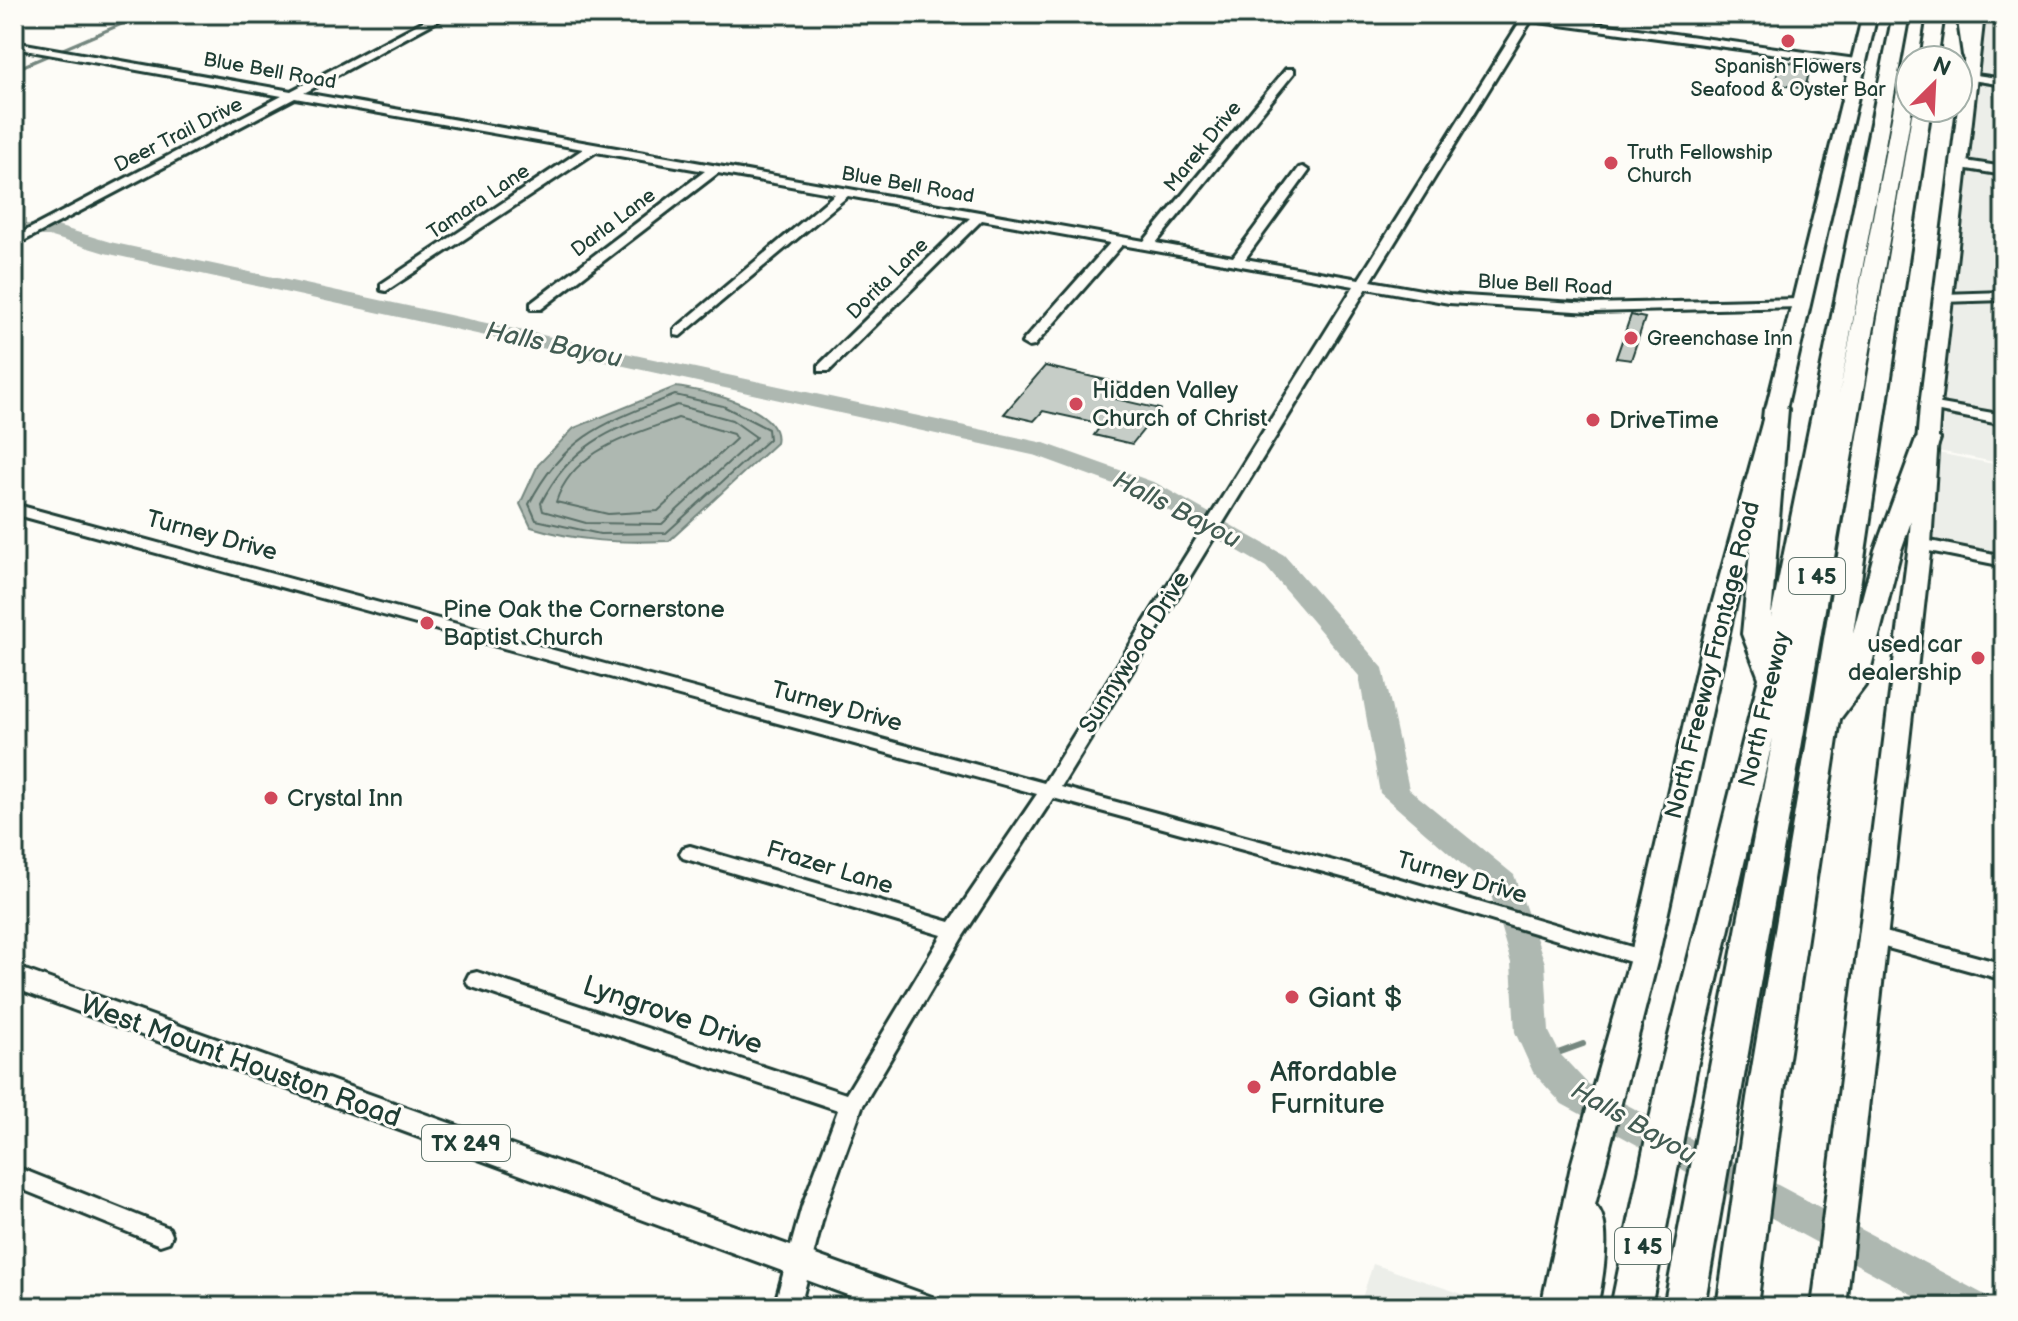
<svg xmlns="http://www.w3.org/2000/svg" width="2018" height="1321" font-family="'Balsamiq Sans',sans-serif">
  <rect width="100%" height="100%" fill="#fdfcf7"/>
  <filter id="ink" filterUnits="userSpaceOnUse"><feTurbulence type="fractalNoise" baseFrequency=".0125" numOctaves="2"/><feDisplacementMap in="SourceGraphic" scale="16" xChannelSelector="R" yChannelSelector="G"/><feConvolveMatrix kernelMatrix="1 2 1 2 8 2 1 2 1" color-interpolation-filters="sRGB"/></filter>
  <g filter="url(#ink)">
    <path fill="#eceee9" d="M 1987,14 L 2004,14 L 2004,464 L 1938,451 Z
      M 1938,453 L 2004,466 L 2004,556 L 1930,541 Z
      M 1373,1264 L 1501,1307 L 1359,1307 Z"/>
    <path fill="#aeb8b1" stroke="#75877f" stroke-width="2" d="M 675,387 C 702,390 784,408 776,443 L 669,541 C 617,543 581,542 531,527 L 520,504 L 538,465 L 574,428 Z"/>
    <g fill="none" stroke-linecap="round" stroke-linejoin="round">
      <path stroke="#586e66" stroke-width="2" d="M 675,395 L 723,406 L 768,429 L 769,439 L 666,533 L 600,534 L 536,520 L 529,504 C 564,435 607,422 675,395 Z
        M 677,405 L 732,420 L 756,437 L 662,524 L 586,523 L 543,511 L 541,503 C 573,440 615,429 677,405 Z
        M 678,418 L 733,434 L 736,439 L 658,511 L 608,514 L 556,502 C 573,449 631,436 678,418 Z"/>
      <path stroke="#75877f" stroke-width="3" d="M 14,70 L 145,14"/>
      <path stroke="#75877f" stroke-width="6" d="M 1544,1058 L 1583,1044"/>
      <path fill="#aeb8b1" fill-rule="evenodd" d="M 14,224 L 50,224 L 110,242 L 1044,443 L 1156,483 L 1284,555 L 1383,668 L 1409,789 L 1514,875 L 1545,963 L 1549,1032 L 1560,1054 L 1588,1084 L 1985,1295 L 1991,1307 L 1935,1307 L 1562,1104 L 1533,1072 L 1515,1032 L 1511,963 L 1489,888 L 1380,793 L 1359,676 L 1266,567 L 1138,493 L 1037,456 L 105,253 L 49,236 L 14,236 Z"/>
    </g>
    <path fill="#c6cdc7" stroke="#1f3d34" stroke-width="2" d="M 1781,61 L 1811,65 L 1805,89 L 1775,84 Z
      M 1631,315 L 1645,318 L 1631,360 L 1616,358 Z
      M 1045,366 L 1128,385 L 1116,399 L 1160,409 L 1132,444 L 1094,435 L 1102,424 L 1043,411 L 1034,421 L 1004,414 Z"/>
    <g fill="none" stroke-linecap="round" stroke-linejoin="round">
      <g stroke="#1f3d34" stroke-width="6">
        <path id="minor" d="M 437,14 L 450,14 L 304,93 L 1144,241 L 1286,69 L 1294,69 L 1294,73 L 1156,243 L 1233,257 L 1299,168 L 1303,167 L 1309,171 L 1245,259 L 1359,279 L 1521,20 L 1497,14 L 1528,14 L 1863,60 L 1863,64 L 1859,65 L 1531,21 L 1371,281 L 1449,295 L 1591,304 L 1800,299 L 1807,303 L 1800,307 L 1591,312 L 1449,303 L 1367,288 L 1061,787 L 1400,879 L 1652,953 L 1655,958 L 1652,963 L 1644,966 L 1397,892 L 1053,798 L 963,936 L 862,1107 L 826,1206 L 800,1307 L 774,1307 L 802,1206 L 838,1110 L 469,986 L 466,980 L 469,974 L 477,972 L 846,1094 L 942,935 L 683,858 L 680,853 L 683,848 L 690,846 L 950,922 L 1037,794 L 14,514 L 14,504 L 1044,783 L 1354,286 L 1122,245 L 1034,346 L 1029,347 L 1022,343 L 1024,340 L 1110,243 L 982,220 L 829,371 L 819,371 L 819,365 L 970,218 L 848,196 L 680,336 L 675,335 L 675,329 L 835,194 L 718,173 L 541,309 L 531,309 L 531,303 L 705,171 L 596,152 L 386,291 L 381,290 L 381,284 L 583,149 L 295,98 L 14,246 L 14,237 L 282,96 L 14,48 L 14,42 L 291,91 Z
          M 1969,74 L 2004,79 L 2004,85 L 1965,79 L 1963,77 Z
          M 1959,160 L 2004,167 L 2004,175 L 1955,167 L 1955,161 Z
          M 2004,292 L 2004,300 L 1943,302 L 1936,298 L 1943,294 Z
          M 1930,402 L 2004,415 L 2004,425 L 1925,409 L 1923,406 Z
          M 1920,539 L 2004,556 L 2004,566 L 1914,548 L 1912,544 L 1914,540 Z
          M 1874,929 L 2004,964 L 2004,980 L 1866,942 L 1863,937 L 1866,932 Z
          M 14,1166 L 169,1228 L 172,1235 L 169,1242 L 160,1245 L 14,1186 Z"/>
      </g>
      <g stroke="#1f3d34" stroke-width="6">
        <path id="major" d="M 1863,14 L 1877,14 L 1786,409 L 1732,619 L 1658,958 L 1595,1205 C 1614,1221 1602,1284 1597,1307 L 1541,1307 L 1571,1166 L 1630,958 L 1708,619 L 1766,409 Z
          M 1970,14 L 1984,14 L 1940,406 L 1931,544 L 1846,1307 L 1812,1307 L 1909,544 L 1920,406 Z
          M 14,966 L 932,1297 L 937,1307 L 880,1307 L 14,988 Z"/>
      </g>
      <g stroke="#1f3d34" stroke-width="6">
        <path id="highway" d="M 1893,14 L 1909,14 L 1839,396 L 1901,70 L 1910,65 L 1912,108 L 1704,1307 L 1664,1307 L 1773,738 L 1696,1071 L 1651,1307 L 1611,1307 L 1660,1071 L 1759,678 L 1742,634 L 1764,409 L 1776,402 L 1788,409 L 1771,617 Z
          M 1928,14 L 1944,14 L 1937,60 L 1921,60 Z
          M 1957,14 L 1973,14 L 1977,59 L 1965,59 L 1963,55 Z
          M 1921,109 L 1930,114 L 1853,633 L 1875,550 L 1916,439 L 1928,432 L 1940,439 L 1901,550 L 1867,683 L 1840,719 L 1783,1098 L 1757,1307 L 1717,1307 L 1747,1098 L 1912,114 Z"/>
      </g>
      <use href="#minor" fill="#fdfcf7" fill-rule="evenodd"/>
      <use href="#major" fill="#fdfcf7" fill-rule="evenodd"/>
      <use href="#highway" fill="#fdfcf7" fill-rule="evenodd"/>
    </g>
  </g>
  <g fill="#d1495b" stroke="#fdfcf7" stroke-width="3">
    <circle cx="1788" cy="41" r="8"/>
    <circle cx="1611" cy="163" r="8"/>
    <circle cx="1631" cy="338" r="8"/>
    <circle cx="1076" cy="404" r="8"/>
    <circle cx="1593" cy="420" r="8"/>
    <circle cx="427" cy="623" r="8"/>
    <circle cx="1978" cy="658" r="8"/>
    <circle cx="271" cy="798" r="8"/>
    <circle cx="1292" cy="997" r="8"/>
    <circle cx="1254" cy="1087" r="8"/>
  </g>
  <g text-anchor="middle" stroke-width="6" stroke-linejoin="round" paint-order="stroke">
    <g font-size="20" fill="#1f3d34" stroke="#fdfcf7" text-anchor="start">
      <text x="1788" y="73" text-anchor="middle">Spanish Flowers<tspan x="1788" dy="23">Seafood &amp; Oyster Bar</tspan></text>
      <text x="1627" y="159">Truth Fellowship<tspan x="1627" dy="23">Church</tspan></text>
      <text x="1647" y="345">Greenchase Inn</text>
    </g>
    <g font-size="20" fill="#1f3d34" stroke="#fdfcf7">
      <text transform="translate(270 70) rotate(10)" y="7">Blue Bell Road</text>
      <text transform="translate(178 134) rotate(-27)" y="7">Deer Trail Drive</text>
      <text transform="translate(1202 146) rotate(-51)" y="7">Marek Drive</text>
      <text transform="translate(908 184) rotate(10)" y="7">Blue Bell Road</text>
      <text transform="translate(478 201) rotate(-34)" y="7">Tamara Lane</text>
      <text transform="translate(613 222) rotate(-37)" y="7">Darla Lane</text>
      <text transform="translate(887 278) rotate(-45)" y="7">Dorita Lane</text>
      <text transform="translate(1545 284) rotate(3)" y="7">Blue Bell Road</text>
    </g>
    <g fill="#fdfcf7" stroke="#62766e" stroke-width="2">
      <rect x="1789" y="558" width="56" height="36" rx="6"/>
      <rect x="422" y="1125" width="88" height="36" rx="6"/>
      <rect x="1615" y="1228" width="56" height="36" rx="6"/>
    </g>
    <g font-size="22" font-weight="bold" fill="#1f3d34">
      <text x="1817" y="584">I 45</text>
      <text x="466" y="1151">TX 249</text>
      <text x="1643" y="1254">I 45</text>
    </g>
    <g font-size="24" fill="#1f3d34" stroke="#fdfcf7" text-anchor="start">
      <text x="1092" y="398">Hidden Valley<tspan x="1092" dy="28">Church of Christ</tspan></text>
      <text x="1609" y="428">DriveTime</text>
      <text x="443" y="617">Pine Oak the Cornerstone<tspan x="443" dy="28">Baptist Church</tspan></text>
      <text x="1962" y="652" text-anchor="end">used car<tspan x="1962" dy="28">dealership</tspan></text>
      <text x="287" y="806">Crystal Inn</text>
    </g>
    <g font-size="24" fill="#1f3d34" stroke="#fdfcf7">
      <text transform="translate(212 535) rotate(15)" y="8">Turney Drive</text>
      <text transform="translate(1134 652) rotate(-58)" y="8">Sunnywood Drive</text>
      <text transform="translate(1712 660) rotate(-76)" y="8">North Freeway Frontage Road</text>
      <text transform="translate(837 706) rotate(15)" y="8">Turney Drive</text>
      <text transform="translate(1764 709) rotate(-77)" y="8">North Freeway</text>
      <text transform="translate(830 867) rotate(17)" y="8">Frazer Lane</text>
      <text transform="translate(1462 877) rotate(16)" y="8">Turney Drive</text>
    </g>
    <g font-size="26" font-style="italic" fill="#435c53" stroke="#fdfcf7">
      <text transform="translate(554 344) rotate(12)" y="9">Halls Bayou</text>
      <text transform="translate(1177 509) rotate(27)" y="9">Halls Bayou</text>
      <text transform="translate(1634 1122) rotate(30)" y="9">Halls Bayou</text>
    </g>
    <g font-size="28" fill="#1f3d34" stroke="#fdfcf7" text-anchor="start">
      <text x="1308" y="1007">Giant $</text>
      <text x="1270" y="1081">Affordable<tspan x="1270" dy="32">Furniture</tspan></text>
    </g>
    <g font-size="28" fill="#1f3d34" stroke="#fdfcf7">
      <text transform="translate(673 1014) rotate(19)" y="10">Lyngrove Drive</text>
      <text transform="translate(241 1060) rotate(20)" y="10">West Mount Houston Road</text>
    </g>
  </g>
  <rect width="2018" height="1321" fill="none" stroke="#fdfcf7" stroke-width="48"/>
  <rect x="24" y="24" width="1970" height="1273" fill="none" stroke="#1f3d34" stroke-width="3" filter="url(#ink)"/>
  <g transform="translate(1934 84) rotate(24)"><circle r="38" fill="#fdfcf7" stroke="#a4b0a9" stroke-width="2"/>
  <path d="M0-6L14 30L0 20L-14 30Z" fill="#d1495b"/>
  <text y="-12" font-size="22" font-weight="bold" text-anchor="middle" fill="#1f3d34">N</text>
  </g>
</svg>
